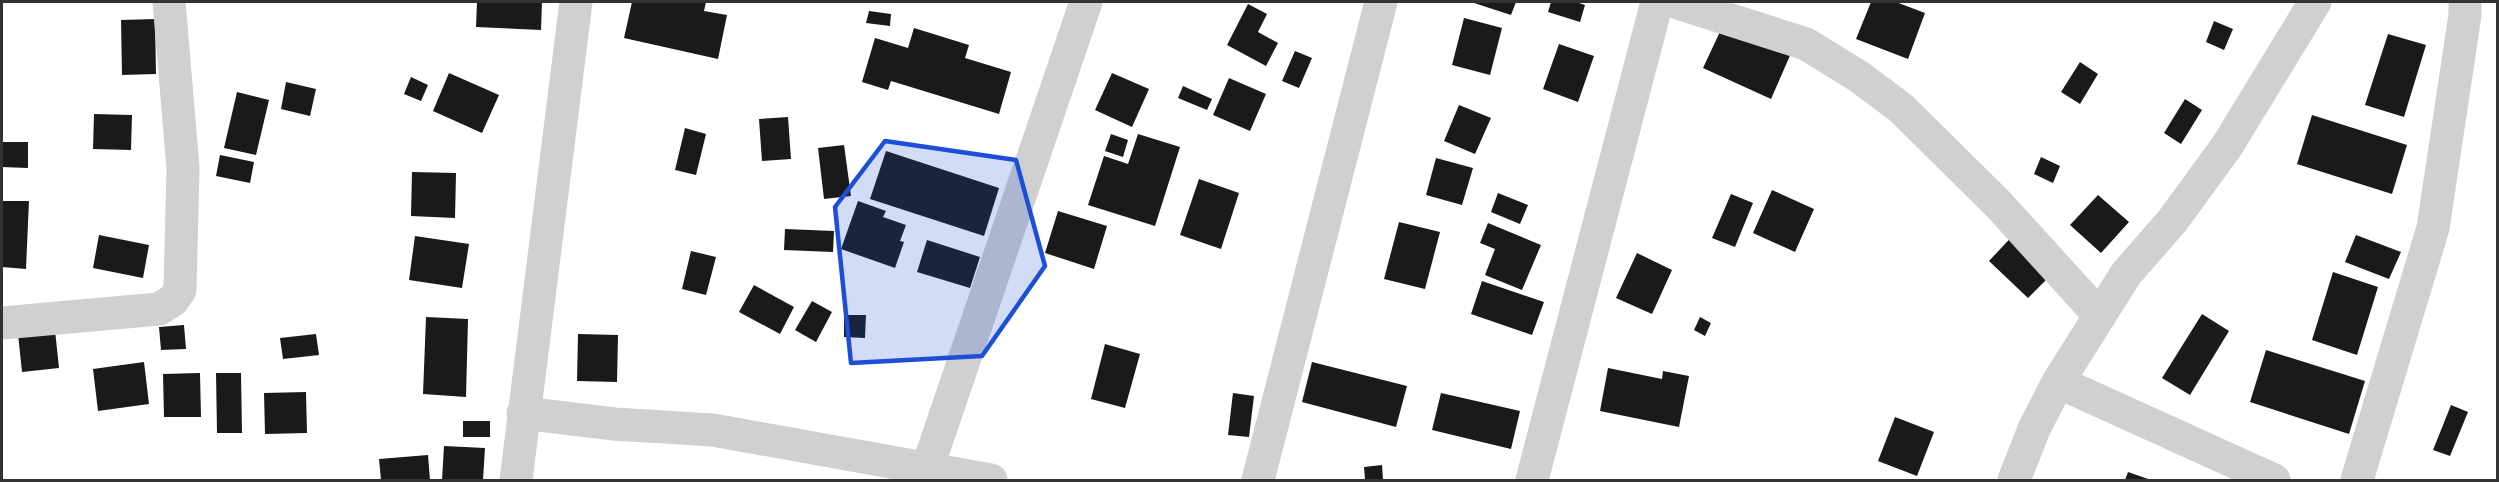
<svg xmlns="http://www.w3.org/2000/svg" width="2499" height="482" font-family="Inter,sans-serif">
  <rect width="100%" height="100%" fill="#fff"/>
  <path fill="#1a1a1a" d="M 477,2 L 542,2 L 541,30 L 476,27 Z
    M 632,2 L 706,2 L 704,11 L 727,15 L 718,59 L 624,38 Z
    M 1471,2 L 1516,2 L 1511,15 Z
    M 1551,2 L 1576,2 L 1585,5 L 1580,22 L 1548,12 Z
    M 1871,2 L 1896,2 L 1925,13 L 1908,59 L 1856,39 Z
    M 1248,4 L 1267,14 L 1258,32 L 1278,43 L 1266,66 L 1227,45 Z
    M 869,11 L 891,14 L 890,26 L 866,23 Z
    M 1464,18 L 1502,28 L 1490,75 L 1452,65 Z
    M 155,19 L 156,74 L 122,75 L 121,20 Z
    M 1725,21 L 1792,51 L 1771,99 L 1703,68 Z
    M 2214,21 L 2233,29 L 2224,50 L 2206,42 Z
    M 914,28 L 969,45 L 965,58 L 1011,72 L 999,114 L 891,81 L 888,90 L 862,82 L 875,38 L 908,48 Z
    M 2388,34 L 2426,45 L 2404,117 L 2365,105 Z
    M 1559,44 L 1594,56 L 1578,102 L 1543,89 Z
    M 1295,51 L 1312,58 L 1299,88 L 1282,81 Z
    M 2080,62 L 2098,74 L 2080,104 L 2061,92 Z
    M 449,73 L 499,95 L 482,133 L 433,111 Z
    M 1112,73 L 1149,89 L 1132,127 L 1095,110 Z
    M 411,77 L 428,85 L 421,101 L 404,94 Z
    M 1229,78 L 1266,94 L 1250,131 L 1213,115 Z
    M 286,82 L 316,89 L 310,116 L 281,109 Z
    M 1183,86 L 1212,99 L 1207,110 L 1178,98 Z
    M 237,92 L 269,100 L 256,155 L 224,148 Z
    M 2185,99 L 2202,110 L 2181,144 L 2164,133 Z
    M 1459,105 L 1491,118 L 1475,154 L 1444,141 Z
    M 94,114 L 132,115 L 131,150 L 93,149 Z
    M 2312,115 L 2407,145 L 2392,194 L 2297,164 Z
    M 788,117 L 791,159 L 762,161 L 759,119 Z
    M 685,128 L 706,134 L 696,175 L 675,170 Z
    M 1111,134 L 1128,140 L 1123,157 L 1105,151 Z
    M 1138,134 L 1180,147 L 1155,226 L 1088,205 L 1104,156 L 1128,164 Z
    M 2,142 L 28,142 L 28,168 L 2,167 Z
    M 844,145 L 851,196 L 824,199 L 818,148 Z
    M 886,151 L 999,188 L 984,236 L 870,199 Z
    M 220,155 L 254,162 L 250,183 L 216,176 Z
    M 2041,157 L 2060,166 L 2053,183 L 2034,174 Z
    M 1436,158 L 1473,168 L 1462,205 L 1426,195 Z
    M 412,172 L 456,173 L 455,218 L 411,216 Z
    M 1199,179 L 1239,193 L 1221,249 L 1180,235 Z
    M 1772,190 L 1814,209 L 1795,252 L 1753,233 Z
    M 1498,193 L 1528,205 L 1520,224 L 1491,212 Z
    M 1731,194 L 1753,203 L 1735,247 L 1712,238 Z
    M 2098,195 L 2129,222 L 2101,253 L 2070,225 Z
    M 3,201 L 29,201 L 26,269 L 2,267 Z
    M 858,201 L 886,211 L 883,217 L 906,225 L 900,241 L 904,242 L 895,268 L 841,249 Z
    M 1058,211 L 1107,226 L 1094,269 L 1045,253 Z
    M 1399,222 L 1440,232 L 1425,289 L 1384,279 Z
    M 1488,223 L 1541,245 L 1522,290 L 1485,275 L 1495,249 L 1480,243 Z
    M 785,229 L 834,231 L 833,252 L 784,250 Z
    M 2018,230 L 2058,268 L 2028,298 L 1989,261 Z
    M 99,235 L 149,245 L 143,278 L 93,268 Z
    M 2356,235 L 2401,252 L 2389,279 L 2345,262 Z
    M 415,236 L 469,244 L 462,288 L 409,280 Z
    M 927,240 L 980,257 L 970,288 L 917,272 Z
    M 691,251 L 716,257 L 706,295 L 682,289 Z
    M 1637,253 L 1672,270 L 1652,314 L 1616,298 Z
    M 2333,272 L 2378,287 L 2357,355 L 2312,340 Z
    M 1482,281 L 1544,302 L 1532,335 L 1471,314 Z
    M 754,285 L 794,307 L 780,334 L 739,312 Z
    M 812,301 L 832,312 L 816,342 L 795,330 Z
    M 2202,314 L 2229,331 L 2190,395 L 2162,378 Z
    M 844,315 L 866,315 L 865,338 L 844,337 Z
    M 426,317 L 468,319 L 466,397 L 423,394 Z
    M 1700,317 L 1711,323 L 1705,336 L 1694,330 Z
    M 184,325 L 186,349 L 161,350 L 159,327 Z
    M 55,330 L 59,368 L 22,372 L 18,334 Z
    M 316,334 L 319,355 L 283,359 L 280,338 Z
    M 578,334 L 618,335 L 617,382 L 577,381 Z
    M 1105,344 L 1140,354 L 1125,408 L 1091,399 Z
    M 2266,350 L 2365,381 L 2349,434 L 2250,402 Z
    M 144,362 L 149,404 L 98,411 L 93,369 Z
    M 1312,362 L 1407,386 L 1396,427 L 1302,402 Z
    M 1608,368 L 1662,379 L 1663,371 L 1689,376 L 1679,427 L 1600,411 Z
    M 200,373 L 201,417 L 164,417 L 163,374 Z
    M 216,373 L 241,373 L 242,433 L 217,433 Z
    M 306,392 L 307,433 L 265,434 L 264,393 Z
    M 1233,393 L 1254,396 L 1249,437 L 1228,435 Z
    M 1441,393 L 1520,411 L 1511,449 L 1432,430 Z
    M 2451,405 L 2468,412 L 2450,456 L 2433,450 Z
    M 1895,417 L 1934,432 L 1917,476 L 1878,461 Z
    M 463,421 L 490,421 L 490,437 L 463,437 Z
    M 444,446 L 485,448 L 483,480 L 442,480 Z
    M 428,455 L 430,480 L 381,480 L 379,459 Z
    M 1382,465 L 1383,480 L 1365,480 L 1364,467 Z
    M 2128,472 L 2151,480 L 2125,480 Z"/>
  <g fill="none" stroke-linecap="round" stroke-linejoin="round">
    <path stroke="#d0d0d0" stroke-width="33" d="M 1675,2 L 1806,44 L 1858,76 L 1901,108 L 1999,205 L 2100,316
      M 2,323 L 159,309 L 173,300 L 180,290 L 183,168 L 169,2
      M 2058,382 L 2274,480
      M 523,413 L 614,424 L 713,430 L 991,480
      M 927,469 L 1086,2
      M 516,480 L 576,2
      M 1258,480 L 1381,2
      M 1532,480 L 1657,2
      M 2014,480 L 2034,429 L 2058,382 L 2126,274 L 2173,220 L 2227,146 L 2315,2
      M 2357,480 L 2433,228 L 2465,15 L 2465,2"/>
  </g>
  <path fill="#1d4ed8" fill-opacity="0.2" stroke="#1d4ed8" stroke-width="4.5" stroke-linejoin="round" d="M 885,141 L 1016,160 L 1045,266 L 982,356 L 851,363 L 835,207 Z"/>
  <rect width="2499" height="482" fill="none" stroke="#333333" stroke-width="6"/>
</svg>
